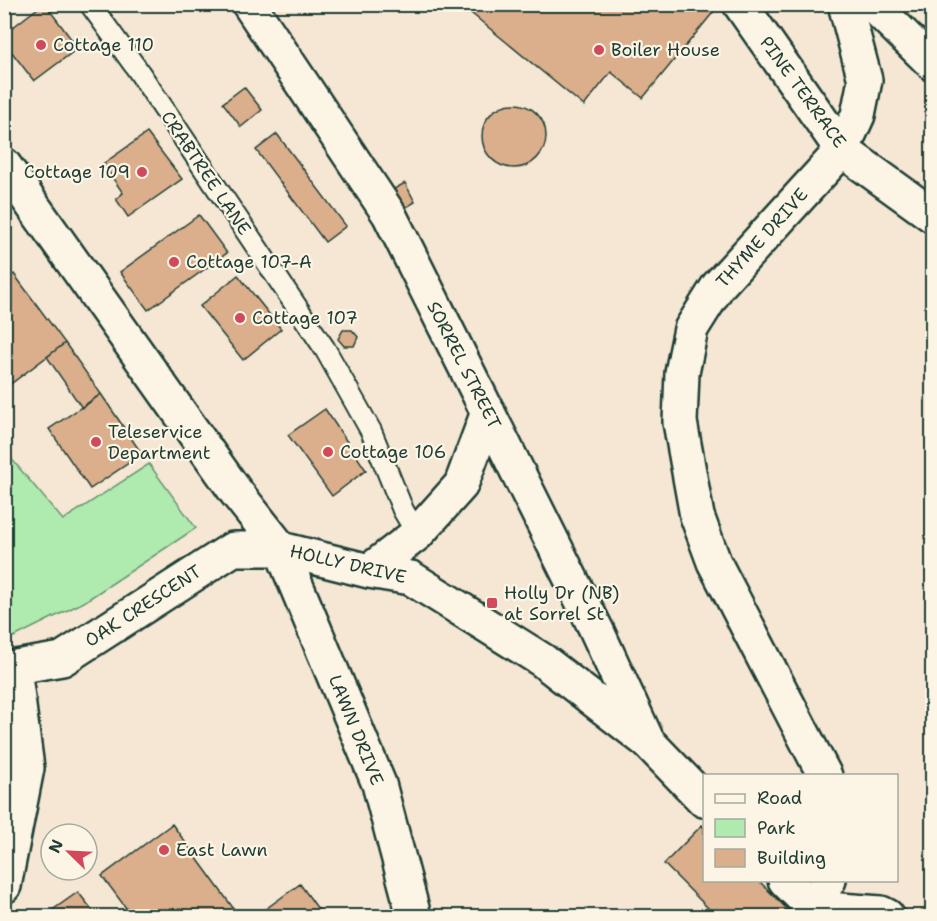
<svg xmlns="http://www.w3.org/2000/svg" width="937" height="921" font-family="'Shantell Sans',sans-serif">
  <rect width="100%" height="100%" fill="#f5e7d3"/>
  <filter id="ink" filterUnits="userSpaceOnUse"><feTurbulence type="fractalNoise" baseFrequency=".0167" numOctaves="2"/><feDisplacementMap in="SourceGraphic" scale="12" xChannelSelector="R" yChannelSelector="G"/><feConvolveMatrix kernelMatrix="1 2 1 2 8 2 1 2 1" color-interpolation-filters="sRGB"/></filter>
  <g filter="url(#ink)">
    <path fill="#afeaaf" stroke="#679472" stroke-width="1.5" d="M 4,450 L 63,520 L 149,464 L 196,528 L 84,602 L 14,637 L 5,624 Z"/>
    <path fill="#dbae8c" stroke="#1f3d34" stroke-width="1.5" d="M 43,4 L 45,4 L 78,48 L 34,81 L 4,42 L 4,34 Z
      M 460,4 L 720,4 L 643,98 L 611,72 L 584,106 Z
      M 244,87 L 262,110 L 241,127 L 223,103 Z
      M482 136a32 32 0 1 1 64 0a32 32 0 1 1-64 0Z
      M 147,133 L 182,179 L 128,217 L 116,199 L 123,193 L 103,164 Z
      M 277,134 L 346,226 L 325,242 L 256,150 Z
      M 405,183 L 415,202 L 405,208 L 394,189 Z
      M 199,215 L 227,253 L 148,310 L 120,272 Z
      M 14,274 L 65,343 L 4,389 L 4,281 Z
      M 238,275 L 281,329 L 243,360 L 200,306 Z
      M 343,330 L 352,330 L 358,337 L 354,346 L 344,346 L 338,339 Z
      M 65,343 L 101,394 L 82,408 L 47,357 Z
      M 101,394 L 142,454 L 90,489 L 49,429 Z
      M 325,409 L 366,470 L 332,496 L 288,435 Z
      M 172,824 L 239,916 L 132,916 L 102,876 Z
      M 702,825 L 704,828 L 704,880 L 758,880 L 794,916 L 716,916 L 664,864 Z
      M 300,884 L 323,916 L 256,916 Z
      M 78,892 L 97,916 L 44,916 Z"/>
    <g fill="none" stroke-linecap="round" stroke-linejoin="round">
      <g stroke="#1f3d34" stroke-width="24">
        <path id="service" d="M 90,4 L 137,69 L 325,349 L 371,431 L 403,510 L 417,534"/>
      </g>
      <g stroke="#1f3d34" stroke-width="38">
        <path id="minor" d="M 249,4 L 389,214 L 596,629 L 646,738
          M 740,4 L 842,150 L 932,215
          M 4,165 L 236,492 L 281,549 L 369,571 L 411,578 L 542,660 L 648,742 L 704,800
          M 369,571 L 417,534 L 461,485 L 488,412
          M 4,669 L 62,659 L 233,549 L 281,549 L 379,784 L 414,916
          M 825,776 L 714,562 L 697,516 L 680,422 L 682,373 L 691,329 L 718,286 L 842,150 L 858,115 L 865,80 L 845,4
          M 785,880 L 821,916
          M 829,880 L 812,908 L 881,913 L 887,916
          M 4,886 L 27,768 L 14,668"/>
      </g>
      <g stroke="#1f3d34" stroke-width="38">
        <path id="primary" d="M 872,4 L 932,63"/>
      </g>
      <use href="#service" stroke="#fcf5e5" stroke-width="20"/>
      <use href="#minor" stroke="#fcf5e5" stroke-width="33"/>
      <use href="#primary" stroke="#fcf5e5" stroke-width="33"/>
    </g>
  </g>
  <g fill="#d1495b" stroke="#fcf5e5" stroke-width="2">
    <circle cx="41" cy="45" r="6"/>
    <circle cx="599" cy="50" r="6"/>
    <circle cx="142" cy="172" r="6"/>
    <circle cx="174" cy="262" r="6"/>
    <circle cx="240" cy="318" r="6"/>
    <circle cx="96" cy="442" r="6"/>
    <circle cx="328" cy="452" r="6"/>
    <rect x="486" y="597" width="12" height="12" rx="3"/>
    <circle cx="164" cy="850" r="6"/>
  </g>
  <g text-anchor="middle" stroke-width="4.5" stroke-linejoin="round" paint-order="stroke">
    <g font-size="18" fill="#1f3d34" stroke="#fcf5e5" text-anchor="start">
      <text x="53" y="51">Cottage 110</text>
      <text x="611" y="56">Boiler House</text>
      <text x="130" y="178" text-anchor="end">Cottage 109</text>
      <text x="186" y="268">Cottage 107-A</text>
      <text x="252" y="324">Cottage 107</text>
      <text x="108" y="438">Teleservice<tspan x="108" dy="21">Department</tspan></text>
      <text x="340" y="458">Cottage 106</text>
      <text x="504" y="599">Holly Dr (NB)<tspan x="504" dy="21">at Sorrel St</tspan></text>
      <text x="176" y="856">East Lawn</text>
    </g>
    <g font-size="18" fill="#1f3d34" stroke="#fcf5e5">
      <text transform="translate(803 92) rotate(54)" y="6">PINE TERRACE</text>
      <text transform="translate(206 173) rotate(56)" y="6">CRABTREE LANE</text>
      <text transform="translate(762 238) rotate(-48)" y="6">THYME DRIVE</text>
      <text transform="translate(464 365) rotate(63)" y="6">SORREL STREET</text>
      <text transform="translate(348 564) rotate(13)" y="6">HOLLY DRIVE</text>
      <text transform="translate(143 606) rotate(-33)" y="6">OAK CRESCENT</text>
      <text transform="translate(356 730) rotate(68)" y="6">LAWN DRIVE</text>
    </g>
  </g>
  <rect width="937" height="921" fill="none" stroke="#fcf5e5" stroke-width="24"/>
  <rect x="12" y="12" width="913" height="897" fill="none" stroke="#1f3d34" stroke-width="2" filter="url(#ink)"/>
  <rect x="703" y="774" width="195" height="108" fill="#fcf5e5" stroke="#a4ab9e" stroke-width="1.5"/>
  <rect x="715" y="794" width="30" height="9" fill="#fcf5e5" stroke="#a4ab9e" stroke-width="1.5"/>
  <text x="757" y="804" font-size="18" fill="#1f3d34">Road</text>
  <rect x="715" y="819" width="30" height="18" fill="#afeaaf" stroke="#a4ab9e" stroke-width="1.5"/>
  <text x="757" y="834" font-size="18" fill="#1f3d34">Park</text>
  <rect x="715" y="849" width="30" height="18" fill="#dbae8c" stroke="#a4ab9e" stroke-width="1.5"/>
  <text x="757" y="864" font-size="18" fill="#1f3d34">Building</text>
  <g transform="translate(69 852) rotate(294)"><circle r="28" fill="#fcf5e5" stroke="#a4ab9e" stroke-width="1.5"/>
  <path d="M0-4.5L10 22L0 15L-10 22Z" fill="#d1495b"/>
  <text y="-9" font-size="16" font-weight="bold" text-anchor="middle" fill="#1f3d34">N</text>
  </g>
</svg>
